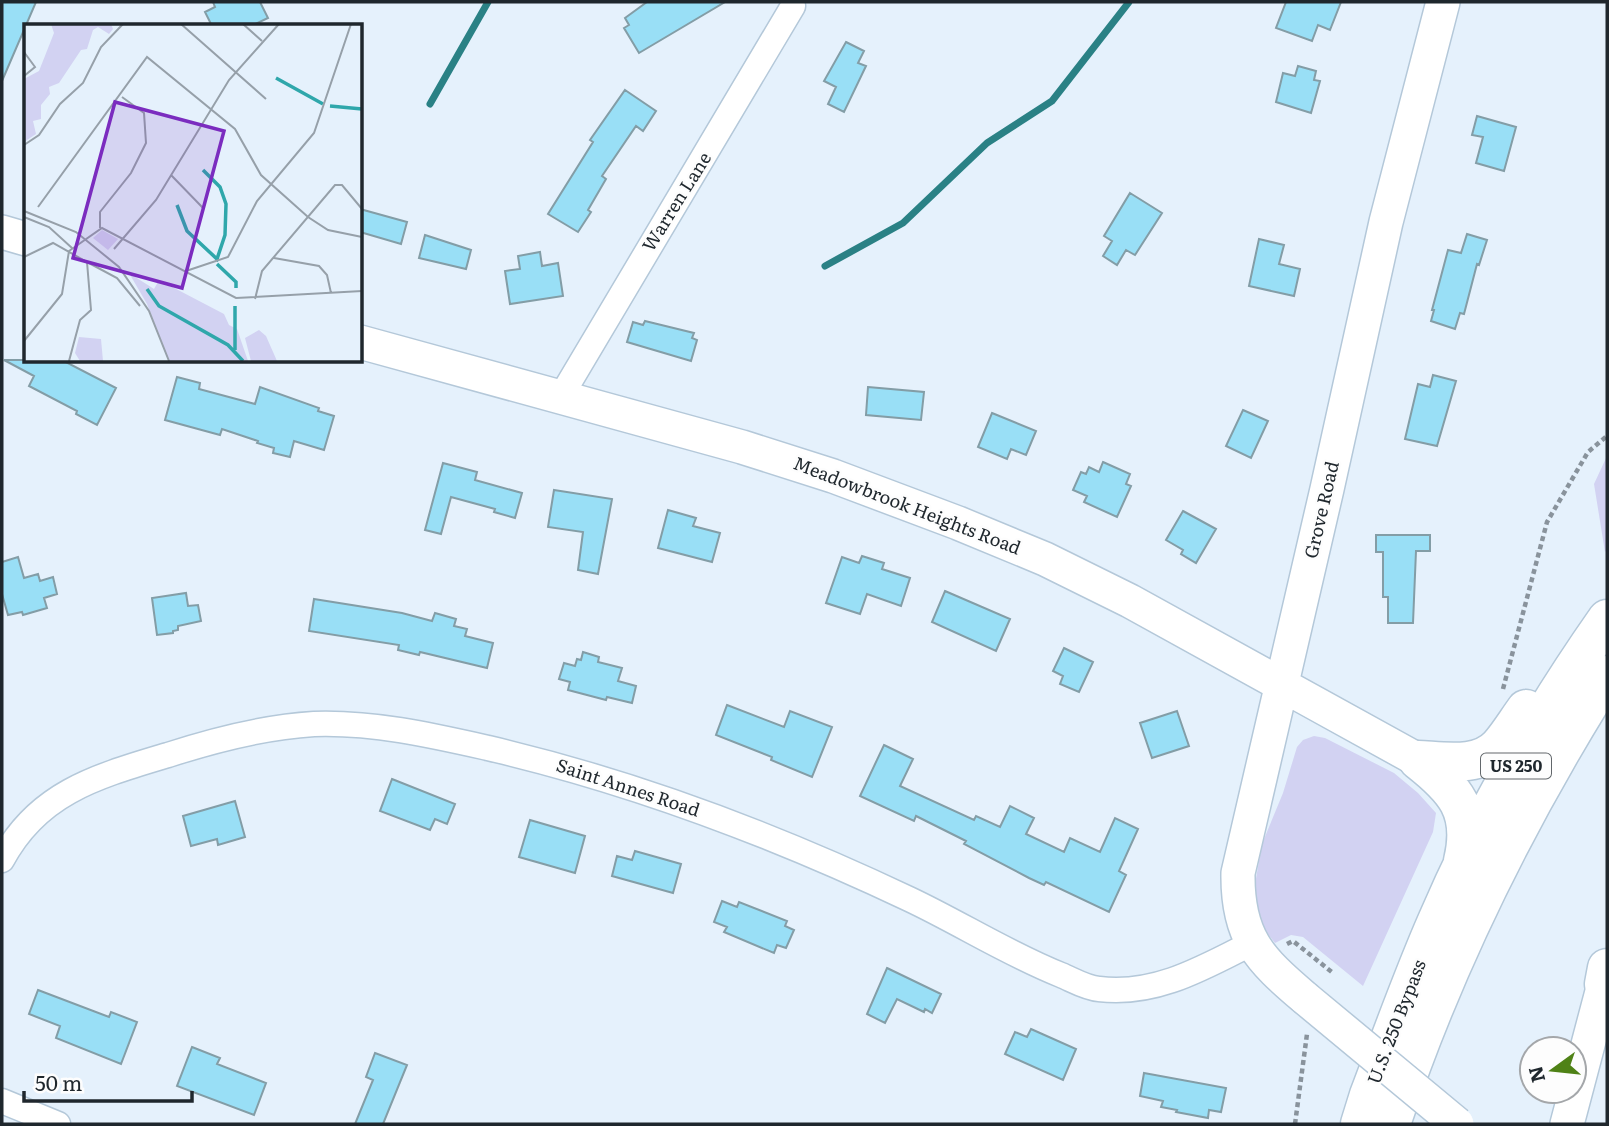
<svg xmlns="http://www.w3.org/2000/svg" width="1609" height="1126" font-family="Literata,serif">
  <rect width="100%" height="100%" fill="#e5f1fc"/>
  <path fill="#d2d2f2" d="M 1607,456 L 1607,549 L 1605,552 L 1594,484 Z
    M 1314,736 L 1325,738 L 1394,773 L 1418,793 L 1436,813 L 1433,832 L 1363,986 L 1303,937 L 1291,935 L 1275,943 L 1261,925 L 1254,890 L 1262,844 L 1283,793 L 1297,747 L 1303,740 Z"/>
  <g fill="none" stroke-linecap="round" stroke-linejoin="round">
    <path stroke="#2a8185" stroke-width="7" d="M 430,104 L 488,2
      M 825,266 L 903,223 L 987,143 L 1052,101 L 1129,2"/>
  </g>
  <path fill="#99dff6" stroke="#839da6" stroke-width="2" d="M 2,2 L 36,2 L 2,81 Z
    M 213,2 L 260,2 L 268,18 L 251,26 L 212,26 L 205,12 L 215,7 Z
    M 647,2 L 725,2 L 639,53 L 624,28 L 629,25 L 625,18 Z
    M 1286,2 L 1341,2 L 1330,30 L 1318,25 L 1312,41 L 1276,28 Z
    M 846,42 L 864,51 L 858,63 L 866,66 L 844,112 L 828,104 L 836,87 L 824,81 Z
    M 1298,66 L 1316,71 L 1314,80 L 1320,81 L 1311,113 L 1276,102 L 1283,73 L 1295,76 Z
    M 625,90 L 656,111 L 643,131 L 636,126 L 602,176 L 606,179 L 588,210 L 591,212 L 578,232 L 548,214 L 593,142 L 590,140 Z
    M 1477,116 L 1516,127 L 1504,171 L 1476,163 L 1483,137 L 1472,135 Z
    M 1130,193 L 1162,213 L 1135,255 L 1126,250 L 1117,265 L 1103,256 L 1112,241 L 1104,236 Z
    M 360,209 L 407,222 L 401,244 L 360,232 Z
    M 1467,234 L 1487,240 L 1479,265 L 1477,264 L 1464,314 L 1460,313 L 1455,329 L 1431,321 L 1434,310 L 1432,310 L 1448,250 L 1461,253 Z
    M 425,235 L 471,250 L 466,269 L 419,258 Z
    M 1259,239 L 1284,245 L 1279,264 L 1300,269 L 1294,296 L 1249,286 Z
    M 540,252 L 542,266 L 558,263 L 563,296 L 510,304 L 505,271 L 520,269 L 518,256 Z
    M 645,321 L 694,333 L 692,338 L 697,340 L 691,361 L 627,342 L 633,322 L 643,325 Z
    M 4,360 L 62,360 L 116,388 L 97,425 L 76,414 L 77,411 L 29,386 L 34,376 Z
    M 1433,375 L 1456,381 L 1437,446 L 1405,439 L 1418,384 L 1430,387 Z
    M 177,377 L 200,383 L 199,389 L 255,404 L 260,387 L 319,408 L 318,411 L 334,416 L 324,450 L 294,441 L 290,457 L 273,453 L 274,448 L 257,443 L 258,441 L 222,429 L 220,435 L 165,420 Z
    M 868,387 L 924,392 L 921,420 L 866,415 Z
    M 1243,410 L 1268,421 L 1251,458 L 1226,446 Z
    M 992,413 L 1036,431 L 1026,455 L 1011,449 L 1007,459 L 978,447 Z
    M 1103,462 L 1130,474 L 1126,484 L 1131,486 L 1117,517 L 1084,502 L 1087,496 L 1073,490 L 1081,472 L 1086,474 L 1089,467 L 1099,472 Z
    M 443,463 L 477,472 L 475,480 L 522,493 L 515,518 L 494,512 L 495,509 L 451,497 L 441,534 L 425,530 Z
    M 554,490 L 612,499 L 598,574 L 578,570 L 583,532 L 548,527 Z
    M 668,510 L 696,518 L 693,526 L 720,533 L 712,562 L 658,548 Z
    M 1183,511 L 1216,529 L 1196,563 L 1181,554 L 1183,550 L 1166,540 Z
    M 1376,535 L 1430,535 L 1430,551 L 1416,551 L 1413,623 L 1388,623 L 1388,597 L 1383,597 L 1383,552 L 1376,552 Z
    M 862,556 L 884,563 L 882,569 L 910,578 L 901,606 L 867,594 L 860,614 L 826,603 L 842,557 L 859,563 Z
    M 18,557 L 24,578 L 38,574 L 40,581 L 53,577 L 57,594 L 44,598 L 47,608 L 23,615 L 22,612 L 8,615 L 2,594 L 2,562 Z
    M 945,591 L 1010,619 L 996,651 L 932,622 Z
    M 186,593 L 188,606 L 198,605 L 201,621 L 178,626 L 178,630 L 173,631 L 173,633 L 157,635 L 152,598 Z
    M 314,599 L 402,613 L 432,621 L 435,613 L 456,619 L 454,626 L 467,629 L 465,636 L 493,643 L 487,668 L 420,652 L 419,655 L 398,650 L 399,645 L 309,631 Z
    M 1064,648 L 1093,662 L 1079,692 L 1060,684 L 1063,676 L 1053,671 Z
    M 583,652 L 599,657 L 598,662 L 622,668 L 618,681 L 636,686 L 632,703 L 607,697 L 606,700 L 568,690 L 570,682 L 559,679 L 564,663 L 575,666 L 577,659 L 581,660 Z
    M 727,705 L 784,727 L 790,711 L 832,727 L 812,777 L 771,760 L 772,757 L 716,735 Z
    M 1177,711 L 1189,746 L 1152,758 L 1140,723 Z
    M 884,745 L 913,759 L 900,786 L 974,820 L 976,816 L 1000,827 L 1010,806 L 1034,818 L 1026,834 L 1064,852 L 1070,838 L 1100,852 L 1115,818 L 1138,829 L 1119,871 L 1126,875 L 1109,912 L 1046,882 L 1044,885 L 1029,878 L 964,844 L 966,841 L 916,816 L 914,821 L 860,796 Z
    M 392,779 L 455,804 L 447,824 L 435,819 L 430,830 L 380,811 Z
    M 235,801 L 245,837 L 218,845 L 217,839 L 191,846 L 183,816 Z
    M 530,820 L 585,836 L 575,873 L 519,857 Z
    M 635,851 L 681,864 L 673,893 L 612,876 L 617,856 L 632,860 Z
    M 722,901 L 737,907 L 739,902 L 787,921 L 785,926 L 794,930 L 786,948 L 777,945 L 774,953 L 724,932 L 727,927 L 714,922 Z
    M 887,968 L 941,994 L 932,1013 L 925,1009 L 924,1012 L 897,999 L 885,1023 L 867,1014 Z
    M 38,990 L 109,1017 L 111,1012 L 137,1022 L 121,1064 L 56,1038 L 60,1026 L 29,1014 Z
    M 1031,1029 L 1076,1049 L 1063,1080 L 1005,1054 L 1015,1032 L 1027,1037 Z
    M 192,1047 L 220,1058 L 217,1064 L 266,1083 L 254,1115 L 177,1086 Z
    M 375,1053 L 407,1065 L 383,1124 L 355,1124 L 373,1080 L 366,1077 Z
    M 1144,1073 L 1226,1088 L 1221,1112 L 1209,1110 L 1208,1118 L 1176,1112 L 1177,1110 L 1161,1107 L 1163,1101 L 1140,1096 Z"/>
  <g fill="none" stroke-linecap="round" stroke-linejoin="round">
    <g stroke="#b4c8d9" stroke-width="27">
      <path id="street" d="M 560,398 L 793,6
        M 2,860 C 38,792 98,776 168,755 C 214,740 265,727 314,724 C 373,722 430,735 488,748 C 634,782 774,835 909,899 C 960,923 1008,954 1061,975 C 1073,980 1086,988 1099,989 C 1155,996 1203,968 1252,943
        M 2,1101 L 58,1124"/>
    </g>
    <g stroke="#b4c8d9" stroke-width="36">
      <path id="secondary" d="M 2,232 L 26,239
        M 360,342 L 742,447 L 833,476 L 958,523 L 1045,559 L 1130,601 L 1418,760
        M 1305,998 C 1259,959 1237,937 1238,873 L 1327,489 L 1386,222 L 1443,2
        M 1567,1124 L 1604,984"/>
    </g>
    <g stroke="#b4c8d9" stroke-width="41">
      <path id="highway" d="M 1418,760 C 1444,761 1479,768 1499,746 C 1509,735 1517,721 1526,709
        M 1418,760 C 1455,789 1475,811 1463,861
        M 1604,984 L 1607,968
        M 1360,1124 L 1369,1095 C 1391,1037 1412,978 1437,921 C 1482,816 1541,713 1607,619
        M 1391,1124 C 1444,964 1517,818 1607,675"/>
    </g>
    <path stroke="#89939c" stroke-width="4.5" stroke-dasharray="5 3.5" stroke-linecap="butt" d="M 1503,689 L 1547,522 L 1588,452 L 1607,436
      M 1287,944 L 1293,941 L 1333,973
      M 1295,1124 L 1307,1034"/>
    <use href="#street" stroke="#fff" stroke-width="24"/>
    <use href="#secondary" stroke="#fff" stroke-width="33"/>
    <use href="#highway" stroke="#fff" stroke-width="38"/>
    <g stroke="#b4c8d9" stroke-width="36" stroke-linecap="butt">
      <path id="secondary-bridge" d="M 1305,998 L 1457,1124"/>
    </g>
    <use href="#secondary-bridge" stroke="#fff" stroke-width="33"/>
  </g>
  <g text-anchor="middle" stroke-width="5" stroke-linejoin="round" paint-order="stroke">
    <rect fill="#fdfdfd" stroke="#62676b" stroke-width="2" x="1481" y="753.5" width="70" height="25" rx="5"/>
    <g font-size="16" font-weight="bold" fill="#1f272d">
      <text x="1516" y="772">US 250</text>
    </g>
    <g font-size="18" fill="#1f272d" stroke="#fdfdfd">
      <text transform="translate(677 202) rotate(-58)" y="6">Warren Lane</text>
      <text transform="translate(907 506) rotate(21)" y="6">Meadowbrook Heights Road</text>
      <text transform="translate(1322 510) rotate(-77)" y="6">Grove Road</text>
      <text transform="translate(628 788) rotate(18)" y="6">Saint Annes Road</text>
      <text transform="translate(1397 1022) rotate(-69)" y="6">U.S. 250 Bypass</text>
    </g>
  </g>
  <g transform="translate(24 24)">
    <rect width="338" height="338" fill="#e5f1fc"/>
    <path d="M 27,0 L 87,0 L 89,5 L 85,10 L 74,3 L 69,6 L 63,25 L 57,26 L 35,59 L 25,63 L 26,70 L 17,81 L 17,95 L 9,97 L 12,110 L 0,118 L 0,55 L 15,47 L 30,9 ZM 78,206 L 94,215 L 84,226 L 69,214 ZM 105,249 L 130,265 L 135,256 L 200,290 L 205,301 L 213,305 L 224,337 L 145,337 L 123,280 ZM 235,306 L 242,312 L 253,337 L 227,337 L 221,314 ZM 55,313 L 77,315 L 79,337 L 56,337 L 51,329 Z" fill="#d2d2f2"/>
    <path fill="none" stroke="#2fa7ab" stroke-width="3.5" d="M 252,54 L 299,80M 306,82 L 338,85M 153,181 L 163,207 L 193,235 L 201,211 L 202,180 L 196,163 L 179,146M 193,240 L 212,258 L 212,264M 123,265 L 135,282 L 204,321 L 219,337M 211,282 L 211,326"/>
    <path fill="none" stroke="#96a0a9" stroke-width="2" d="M 157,0 L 242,75M 219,0 L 238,17M 0,28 L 11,43 L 0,52M 0,121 L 15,111 L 36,80 L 59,59 L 77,23 L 99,0M 147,151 L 179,184M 14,183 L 123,33 L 211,105 L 237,151 L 284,193 L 304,206 L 338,213M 0,187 L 52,208 L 95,243 L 125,287 L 145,337M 0,193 L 25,203 L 48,224M 76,204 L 76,188 L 107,149 L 122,119 L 120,89 L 98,73M 90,225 L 132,176 L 205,56 L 255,0M 0,233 L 29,219 L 63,238 L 67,286 L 56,296 L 45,337M 250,234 L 295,242 L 303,251 L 307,269M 63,238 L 93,254 L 116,282M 162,247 L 204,233 L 233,177 L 290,109 L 327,0M 231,275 L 238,247 L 311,161 L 318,161 L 338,185M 0,317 L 38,270 L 45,227 L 78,204 L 212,274 L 338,267"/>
    <path fill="#7b2cbf" fill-opacity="0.15" stroke="#7b2cbf" stroke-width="3.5" d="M 91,78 L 200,107 L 158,264 L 49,234 Z"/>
    <rect width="338" height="338" fill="none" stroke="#1f272d" stroke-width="3.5"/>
  </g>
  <rect width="1609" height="1126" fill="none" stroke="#1f272d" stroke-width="7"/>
  <g transform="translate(1553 1070) rotate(255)"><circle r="33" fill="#fdfdfd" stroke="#a4a7aa" stroke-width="2"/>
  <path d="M0-5L12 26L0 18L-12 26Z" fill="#4f8216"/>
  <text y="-10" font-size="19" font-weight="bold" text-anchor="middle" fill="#1f272d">N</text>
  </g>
  <path d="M24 1091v10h168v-10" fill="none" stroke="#1f272d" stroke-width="3.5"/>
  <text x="35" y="1091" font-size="21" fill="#1f272d" stroke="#fdfdfd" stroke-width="5" paint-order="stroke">50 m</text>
</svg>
